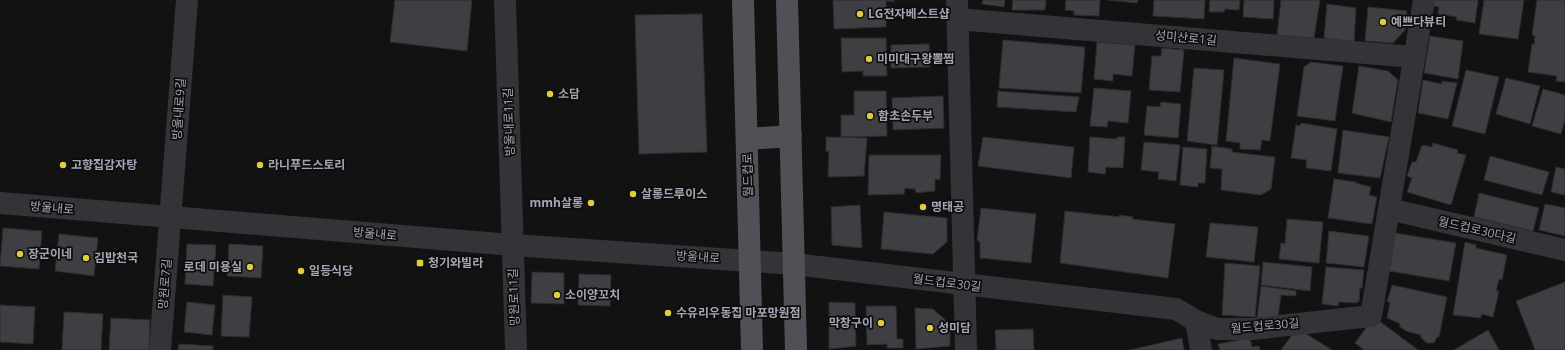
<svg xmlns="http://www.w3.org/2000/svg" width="1565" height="350" font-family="'Open Sans','Noto Sans KR',sans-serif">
  <rect width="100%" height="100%" fill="#121213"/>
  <path fill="#3f3f43" stroke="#2d2c2f" d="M 395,0 L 472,0 L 467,51 L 390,42 Z
    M 833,0 L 894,0 L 894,2 L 886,1 L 886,27 L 834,29 Z
    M 983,0 L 1005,0 L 1004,7 L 982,4 Z
    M 1013,0 L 1046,0 L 1045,10 L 1012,10 Z
    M 1066,0 L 1100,0 L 1099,16 L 1074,15 L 1074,11 L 1065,10 Z
    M 1107,0 L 1138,0 L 1137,3 Z
    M 1154,0 L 1205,0 L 1204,19 L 1153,16 Z
    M 1210,0 L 1240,0 L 1239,10 L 1225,9 L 1224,12 L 1209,12 Z
    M 1244,0 L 1274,0 L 1273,19 L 1243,17 Z
    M 1281,0 L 1320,0 L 1314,38 L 1277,35 Z
    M 1435,0 L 1478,0 L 1475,23 L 1456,20 L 1457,17 L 1438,14 L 1439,7 L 1434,6 Z
    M 1484,0 L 1524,0 L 1518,39 L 1479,34 Z
    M 1537,0 L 1565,0 L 1565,82 L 1556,81 L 1557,76 L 1528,72 L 1532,44 L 1534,45 L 1535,36 L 1532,35 Z
    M 1327,4 L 1356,8 L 1354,42 L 1324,38 Z
    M 1368,7 L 1407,11 L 1405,30 L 1393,43 L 1365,41 Z
    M 702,14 L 707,152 L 639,154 L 635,15 Z
    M 1430,36 L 1463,41 L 1458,79 L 1424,73 Z
    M 841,38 L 886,38 L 887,76 L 863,76 L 863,71 L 842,72 Z
    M 1003,40 L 1085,47 L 1081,93 L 999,88 Z
    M 1097,42 L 1135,45 L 1132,76 L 1113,74 L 1113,81 L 1094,79 Z
    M 929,44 L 930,67 L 891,68 L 891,45 Z
    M 1162,48 L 1184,50 L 1180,92 L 1149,90 L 1152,56 L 1161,56 Z
    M 1234,58 L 1280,64 L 1270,141 L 1262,140 L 1260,150 L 1240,149 L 1240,143 L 1226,141 Z
    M 1311,62 L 1343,66 L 1335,121 L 1297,116 L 1304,67 Z
    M 1359,66 L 1388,71 L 1398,80 L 1391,122 L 1352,113 Z
    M 1194,68 L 1224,70 L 1217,145 L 1187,141 Z
    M 1466,70 L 1499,77 L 1485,134 L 1452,126 Z
    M 1506,78 L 1540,86 L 1530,124 L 1496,114 Z
    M 1423,80 L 1442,84 L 1442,81 L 1457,83 L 1448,119 L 1418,113 Z
    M 1094,88 L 1131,91 L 1128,123 L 1108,121 L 1107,127 L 1090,126 Z
    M 1543,89 L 1565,95 L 1565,119 L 1561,134 L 1532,126 Z
    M 854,91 L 886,91 L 887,136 L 841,137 L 841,115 L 854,115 Z
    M 998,91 L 1079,97 L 1076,112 L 997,107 Z
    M 943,96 L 944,128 L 893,130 L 892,98 Z
    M 1161,102 L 1181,104 L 1178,138 L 1144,135 L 1147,106 L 1160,107 Z
    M 1301,123 L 1337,129 L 1331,171 L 1306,168 L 1307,160 L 1291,158 L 1296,125 L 1300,126 Z
    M 1343,130 L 1389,137 L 1380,178 L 1338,173 Z
    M 826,137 L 867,138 L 864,176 L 828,177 L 829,151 L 826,152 Z
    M 983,137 L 1074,147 L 1071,178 L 978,166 Z
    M 1090,137 L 1117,139 L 1117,137 L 1125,137 L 1123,168 L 1106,167 L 1105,174 L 1088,172 Z
    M 1144,142 L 1180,145 L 1176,181 L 1158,179 L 1159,172 L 1141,170 Z
    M 1433,143 L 1458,150 L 1457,153 L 1466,155 L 1451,205 L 1407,192 L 1412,178 L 1407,176 L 1412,162 L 1416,162 L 1422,145 L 1432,147 Z
    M 1212,146 L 1232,149 L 1232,152 L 1275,157 L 1271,189 L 1261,195 L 1221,190 L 1222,169 L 1210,168 Z
    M 1183,147 L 1207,149 L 1205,183 L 1198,183 L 1198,187 L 1180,185 Z
    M 869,155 L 941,155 L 940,180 L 935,179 L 935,191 L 916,193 L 915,189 L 905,188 L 904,194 L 868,195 Z
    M 1490,156 L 1549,172 L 1542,195 L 1484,180 Z
    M 1556,167 L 1565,169 L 1565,195 L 1551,192 Z
    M 1334,179 L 1356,182 L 1356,183 L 1371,187 L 1369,195 L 1377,197 L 1372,224 L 1328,218 Z
    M 1479,193 L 1539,208 L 1533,231 L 1474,217 Z
    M 1545,204 L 1565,208 L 1565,236 L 1539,230 Z
    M 860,205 L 862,248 L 832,245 L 831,207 Z
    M 981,208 L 1036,214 L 1031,263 L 980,258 L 980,242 L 977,240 Z
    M 1065,211 L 1120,217 L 1119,215 L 1133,217 L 1132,219 L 1175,224 L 1168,278 L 1060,263 Z
    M 884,212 L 947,218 L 947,242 L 933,254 L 881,249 Z
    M 1287,219 L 1323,222 L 1319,263 L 1279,259 L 1281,243 L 1285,244 Z
    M 1210,223 L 1258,227 L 1254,262 L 1206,257 Z
    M 3,228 L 42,231 L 39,269 L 0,266 Z
    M 1329,231 L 1369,236 L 1364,267 L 1326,263 Z
    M 1395,233 L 1456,243 L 1449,281 L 1389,271 Z
    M 59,234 L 98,238 L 94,276 L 55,271 Z
    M 1465,242 L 1476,245 L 1476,248 L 1507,255 L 1502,280 L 1499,279 L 1496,291 L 1499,291 L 1493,317 L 1482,314 L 1480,318 L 1453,315 Z
    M 187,244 L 216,245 L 213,286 L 185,284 Z
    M 229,244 L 263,246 L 261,278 L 227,276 Z
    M 1263,262 L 1312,267 L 1310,291 L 1261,285 Z
    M 1225,263 L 1260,266 L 1255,317 L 1222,315 Z
    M 1326,267 L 1364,270 L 1362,288 L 1360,288 L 1359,301 L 1356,303 L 1339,302 L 1338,306 L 1322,304 Z
    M 532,272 L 564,273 L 564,304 L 531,303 Z
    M 579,274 L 611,275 L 610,306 L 578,305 Z
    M 1565,282 L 1565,350 L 1535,350 L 1516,301 Z
    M 1392,285 L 1447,297 L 1439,337 L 1437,337 L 1434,343 L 1427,343 L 1421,338 L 1421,335 L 1406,331 L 1400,327 L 1399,323 L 1387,318 L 1390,302 L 1387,302 Z
    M 1261,286 L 1296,291 L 1296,296 L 1281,295 L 1278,317 L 1257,318 Z
    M 223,295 L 252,297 L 249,337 L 221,336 Z
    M 187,302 L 215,305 L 212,335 L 184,332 Z
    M 829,302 L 855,303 L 856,346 L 829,349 Z
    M 0,305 L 35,307 L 33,344 L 0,342 Z
    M 866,306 L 896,306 L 897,339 L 903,339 L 903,348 L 887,348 L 887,344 L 867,345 Z
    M 915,308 L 933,309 L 950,324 L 950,346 L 916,349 Z
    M 64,312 L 103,314 L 101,350 L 62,350 Z
    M 1374,317 L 1418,350 L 1364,350 L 1355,343 Z
    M 111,318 L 150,320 L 149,350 L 109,350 Z
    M 1297,328 L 1332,350 L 1281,350 Z
    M 1033,329 L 1034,350 L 996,350 L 995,330 Z
    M 1488,330 L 1499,350 L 1454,350 Z
    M 1182,338 L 1184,350 L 1130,350 Z
    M 1250,338 L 1252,347 L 1259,346 L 1260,350 L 1220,350 L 1218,344 Z
    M 179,344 L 213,346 L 213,350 L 178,350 Z"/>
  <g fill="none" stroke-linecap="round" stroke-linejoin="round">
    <path stroke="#343338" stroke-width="22" d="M 505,0 L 516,350
      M 957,0 L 966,350
      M 957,19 L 1414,57
      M 1389,209 L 1565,250
      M 794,264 L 1176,309 L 1196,321 L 1217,329 L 1252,329 L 1371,316 L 1424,0
      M 1196,321 L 1201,350
      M 160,350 L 187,0"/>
    <path stroke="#343338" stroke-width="22" d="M 0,203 L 513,245 L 794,264"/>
    <path stroke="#505057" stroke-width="22" d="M 743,0 L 752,350
      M 787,0 L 796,350
      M 747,139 L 791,136"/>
  </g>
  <g fill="#e0cc3d" stroke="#0d0d0e" stroke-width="1.5">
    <circle cx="860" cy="14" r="4"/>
    <circle cx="1383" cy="22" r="4"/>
    <circle cx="869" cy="59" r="4"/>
    <circle cx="550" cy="94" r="4"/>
    <circle cx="870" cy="116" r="4"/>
    <circle cx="63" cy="165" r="4"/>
    <circle cx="260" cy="165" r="4"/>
    <circle cx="633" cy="194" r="4"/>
    <circle cx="591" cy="203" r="4"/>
    <circle cx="923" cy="207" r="4"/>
    <circle cx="20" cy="254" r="4"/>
    <circle cx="86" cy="258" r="4"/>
    <rect x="416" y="259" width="8" height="8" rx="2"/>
    <circle cx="250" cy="267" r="4"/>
    <circle cx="301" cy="271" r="4"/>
    <circle cx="557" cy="295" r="4"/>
    <circle cx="668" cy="313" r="4"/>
    <circle cx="881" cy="323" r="4"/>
    <circle cx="930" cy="328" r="4"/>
  </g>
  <g text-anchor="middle" stroke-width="3.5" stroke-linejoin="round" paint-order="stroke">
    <g font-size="12" font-weight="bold" fill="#a5a6b3" stroke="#0d0d0e" text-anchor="start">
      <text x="868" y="18">LG전자베스트샵</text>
      <text x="1391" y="26">예쁘다뷰티</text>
      <text x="877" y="63">미미대구왕뽈찜</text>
      <text x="558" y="98">소담</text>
      <text x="878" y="120">함초손두부</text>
      <text x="71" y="169">고향집감자탕</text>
      <text x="268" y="169">라니푸드스토리</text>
      <text x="641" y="198">살롱드루이스</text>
      <text x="583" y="207" text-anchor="end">mmh살롱</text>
      <text x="931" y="211">명태공</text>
      <text x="28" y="258">장군이네</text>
      <text x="94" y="262">김밥천국</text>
      <text x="428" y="267">청기와빌라</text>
      <text x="242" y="271" text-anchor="end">로데 미용실</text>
      <text x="309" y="275">일등식당</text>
      <text x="565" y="299">소이양꼬치</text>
      <text x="676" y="317">수유리우동집 마포망원점</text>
      <text x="873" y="327" text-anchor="end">막창구이</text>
      <text x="938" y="332">성미담</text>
    </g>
    <g font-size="12" fill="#a5a6b3" stroke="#0d0d0e">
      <text transform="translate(1186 38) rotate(5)" y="4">성미산로1길</text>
      <text transform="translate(179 109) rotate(-86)" y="4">방울내로9길</text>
      <text transform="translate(509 122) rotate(-92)" y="4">방울내로11길</text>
      <text transform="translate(748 175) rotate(-91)" y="4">월드컵로</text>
      <text transform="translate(52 208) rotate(5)" y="4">방울내로</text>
      <text transform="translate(1477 230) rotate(13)" y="4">월드컵로30다길</text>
      <text transform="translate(375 234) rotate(5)" y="4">방울내로</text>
      <text transform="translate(698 257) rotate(4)" y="4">방울내로</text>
      <text transform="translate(947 283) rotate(7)" y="4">월드컵로30길</text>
      <text transform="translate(165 284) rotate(-85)" y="4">망원로7길</text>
      <text transform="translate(514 297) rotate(-92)" y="4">망원로11길</text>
      <text transform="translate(1265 326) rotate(-5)" y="4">월드컵로30길</text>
    </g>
  </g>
</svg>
